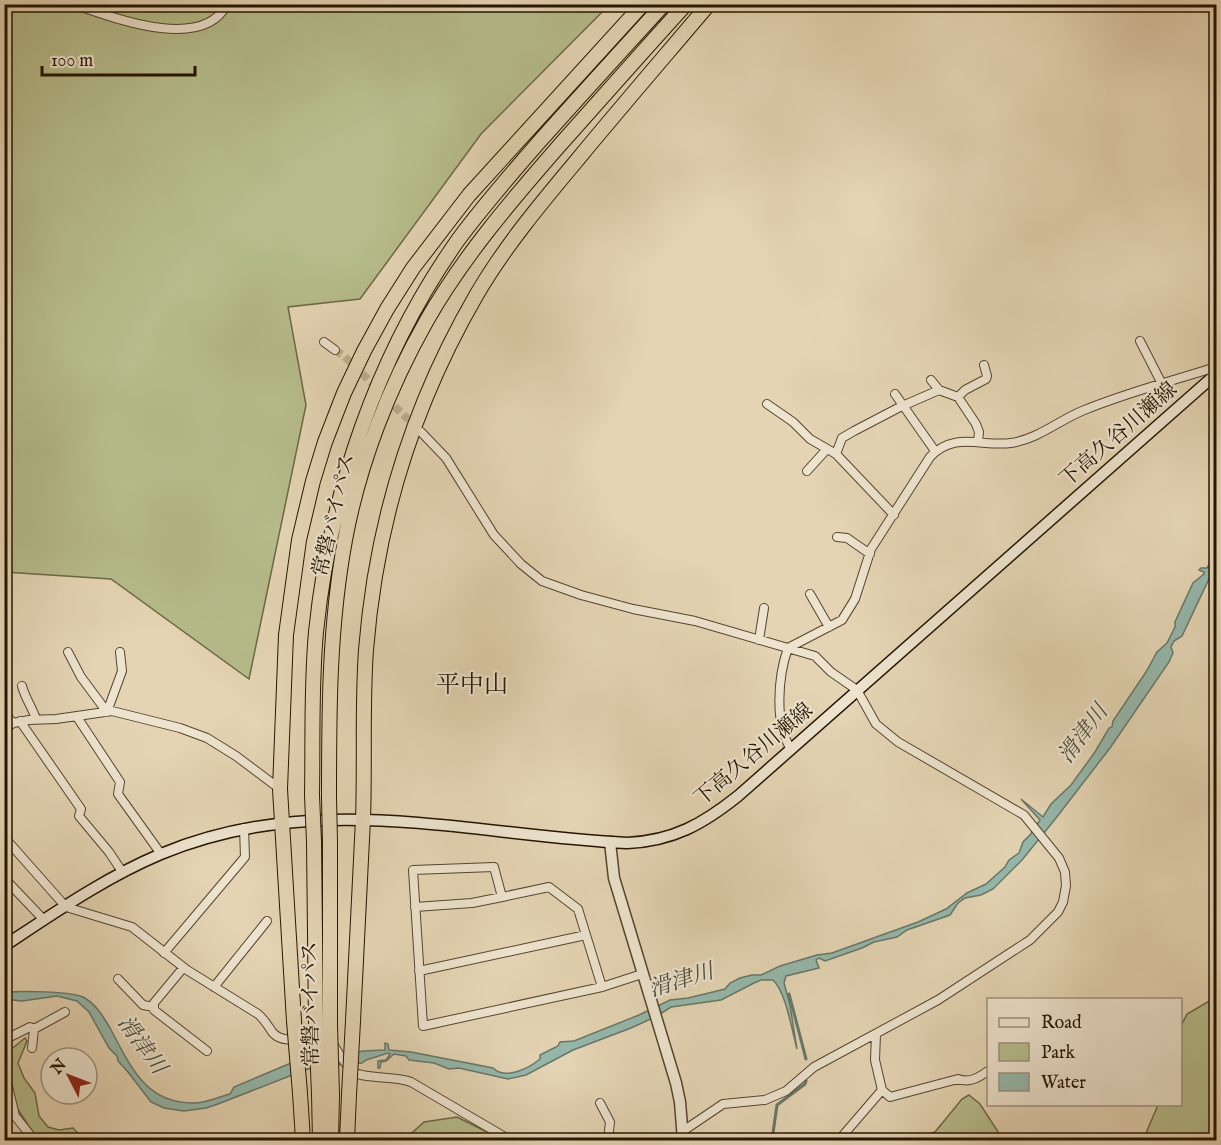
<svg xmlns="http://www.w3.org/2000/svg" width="1221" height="1145" font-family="'IM FELL English','Noto Serif JP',serif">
  <rect width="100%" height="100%" fill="#e4d4b3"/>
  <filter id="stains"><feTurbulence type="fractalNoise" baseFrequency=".00333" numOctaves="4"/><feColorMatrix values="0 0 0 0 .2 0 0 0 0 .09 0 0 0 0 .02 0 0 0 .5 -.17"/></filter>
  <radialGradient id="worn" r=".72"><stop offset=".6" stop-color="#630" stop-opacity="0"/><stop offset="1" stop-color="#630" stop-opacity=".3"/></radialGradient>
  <path fill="#b6bc8b" stroke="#6d6846" stroke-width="1.5" d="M 5,5 L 609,5 L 481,134 L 360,299 L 288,307 L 306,405 L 249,679 L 111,579 L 5,572 Z
    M 1216,997 L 1216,1140 L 1143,1140 L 1158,1105 L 1180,1104 L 1181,1026 L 1187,1014 Z
    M 25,1038 L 27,1041 L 18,1063 L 24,1078 L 35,1093 L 39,1116 L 48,1127 L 59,1130 L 73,1128 L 85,1140 L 38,1140 L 15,1105 L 6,1096 L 5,1062 L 9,1051 Z
    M 969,1095 L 980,1104 L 1002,1138 L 1006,1140 L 892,1140 L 898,1138 L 913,1139 L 935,1132 L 962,1099 Z
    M 457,1117 L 503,1140 L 404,1140 L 424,1122 Z"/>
  <path fill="#95b8ac" stroke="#687768" stroke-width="1.5" d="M 1216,544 L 1216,564 L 1182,636 L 1174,641 L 1171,647 L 1173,653 L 1169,662 L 1110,748 L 1056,818 L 1022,860 L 993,889 L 981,895 L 965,898 L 958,903 L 950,915 L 907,930 L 897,937 L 874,942 L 862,948 L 825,961 L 819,958 L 816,960 L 819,968 L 786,976 L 784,983 L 790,1005 L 797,1049 C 792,1031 786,992 773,980 L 761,980 L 754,983 L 721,1000 L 671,1007 L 657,1016 L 631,1028 L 573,1050 L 526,1075 L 508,1079 L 459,1068 L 449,1069 L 434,1063 L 409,1060 L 406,1056 L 394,1054 L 386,1061 L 381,1062 L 380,1068 L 378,1068 L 378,1061 L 386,1060 L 390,1054 L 388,1053 L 366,1060 L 362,1063 L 320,1066 L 305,1070 L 218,1104 L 206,1108 L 184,1111 L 164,1108 L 151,1102 L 128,1072 L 118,1061 L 117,1056 L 109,1048 L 89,1012 L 77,1001 L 57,996 L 22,1001 L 5,999 L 5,992 C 22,991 68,991 83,997 C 96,1004 103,1016 110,1028 C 130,1065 145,1104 194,1103 C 206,1103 218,1097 230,1094 L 234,1087 L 291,1063 L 314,1062 L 363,1051 L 385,1050 L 385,1043 L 388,1044 L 389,1050 L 411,1052 L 493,1068 C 505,1080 528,1069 540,1059 L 540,1055 L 558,1046 L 560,1042 L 574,1041 L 639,1015 L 670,1000 L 688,998 L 717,991 L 725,989 L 730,983 L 740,978 L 752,975 L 761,975 L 780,966 L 817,955 L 832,953 L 918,922 L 946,909 L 967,893 L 986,884 L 1005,867 L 1009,860 L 1019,853 L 1023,842 L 1030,835 L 1040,820 L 1021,799 L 1043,817 L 1051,804 L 1071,785 L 1095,752 L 1109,728 L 1112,727 L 1113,721 L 1146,672 L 1157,652 L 1167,643 L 1175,627 L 1175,622 L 1193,583 L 1204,574 L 1204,572 L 1199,570 L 1201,568 L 1207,568 L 1210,563 L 1210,556 Z"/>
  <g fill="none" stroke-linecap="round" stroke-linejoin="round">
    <path stroke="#687768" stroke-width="3" d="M 789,994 L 806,1059
      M 772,1140 L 777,1105 L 805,1084 L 806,1081"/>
    <path stroke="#beae8f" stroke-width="8" stroke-dasharray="8 4" stroke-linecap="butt" d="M 335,350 L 344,356 L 378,389
      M 386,398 L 416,427"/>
    <g stroke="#54452e" stroke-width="10">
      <path id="minor" d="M 73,4 C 111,17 203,53 227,4
        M 1140,341 L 1162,384
        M 324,342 L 335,350
        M 931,380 L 939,390
        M 895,394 L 935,451
        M 958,397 L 965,390 L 986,379 L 987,376 L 984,365
        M 767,404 L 793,422 L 810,439 L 836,454 L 894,515
        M 421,432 L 446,458 L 494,535 L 521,564 L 542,581 L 581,595 L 633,609 L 695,621 L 815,656 L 831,672 L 857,690 L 876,724 L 898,742 L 1024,815 L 1059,858 L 1065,872 L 1066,886 L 1063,902 L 1058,912 L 1030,940 L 938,1000 L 814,1067 L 786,1091 L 765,1100 L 723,1104 L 683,1131
        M 836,454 L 842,438 L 854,431 L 900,407 L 939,390 L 958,397 L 976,424 L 979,432 L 978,442
        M 807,471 L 827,449
        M 837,537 L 847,538 L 870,554
        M 810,594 L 829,627
        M 759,640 L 764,608
        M 68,652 L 81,677 L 107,712
        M 22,686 C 25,698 32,707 36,719
        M 107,712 L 122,671 L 120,652
        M 4,713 L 13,723
        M 77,717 L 120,782 L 118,794 L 161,854
        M 20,721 L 81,809 L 79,816 L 109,852 L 123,873
        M 4,730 L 13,723 L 29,720 L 56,719 L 112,711 L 180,728 L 207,738 L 236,756 L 280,789
        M 791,749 C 774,724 778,676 788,648 L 842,620 L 855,599 L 871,549 L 930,457 C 955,431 981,447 1011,443 C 1038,439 1058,421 1082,411 C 1125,393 1172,381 1216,367
        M 4,837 L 66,907 L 132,927 L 187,970 L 258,1014 C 265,1020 268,1026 273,1033 C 284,1045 305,1037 320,1038
        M 4,878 L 44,920
        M 415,907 L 472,903 L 502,897
        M 164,953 L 245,857 L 244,828
        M 183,968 L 154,1003 L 154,1010 L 207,1051
        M 419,971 L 586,935
        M 118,979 L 143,1005 L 154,1007
        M 214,987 L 267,921
        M 602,987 L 423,1026 L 413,870 L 494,867 L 502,897 L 549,887 L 578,909 L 602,987 L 642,974
        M 876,1034 L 875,1060 L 882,1090 L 890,1097 L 958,1079 C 970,1083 978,1078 988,1071
        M 4,1040 L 30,1027 L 34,1029 L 65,1012
        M 333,1044 C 339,1053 345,1066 354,1072 C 363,1079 396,1076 411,1082 L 510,1140
        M 4,1046 L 4,1053
        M 32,1048 L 34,1029
        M 4,1070 L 15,1116 L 34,1140
        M 600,1103 L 610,1122 L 608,1140
        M 839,1140 L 882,1090"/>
    </g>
    <g stroke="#54452e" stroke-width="13">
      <path id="tertiary" d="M 610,842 L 614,878 L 676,1083 L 680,1102 L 683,1140"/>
    </g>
    <g stroke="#241501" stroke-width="13">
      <path id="secondary" d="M 4,946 C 54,913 106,877 161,854 C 317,789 467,835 627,843 C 673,841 703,824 738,796 L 1216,374"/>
    </g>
    <g stroke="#241501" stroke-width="16">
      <path id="trunk" d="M 312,795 C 313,741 311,686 316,632 C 330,493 377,355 458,240 C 483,206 511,174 539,142 C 580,96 622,50 664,4
        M 329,798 C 329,710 329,627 345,540 C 359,464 389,387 427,320 C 463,257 511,201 559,146 C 601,99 643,51 686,4
        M 314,842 L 316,1024
        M 330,842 L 330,1025
        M 294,1021 L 280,789 L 286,635 L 299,540 L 313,481 L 325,442 L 344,393 L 364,351 L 387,309 L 413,268 L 469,195 L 643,4
        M 353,1021 C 356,954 360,887 363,819 C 365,763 362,706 366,650 C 376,523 413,404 477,294 C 505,246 542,202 578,159 C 621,107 665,56 709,4
        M 300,1093 L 303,1140
        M 319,1094 L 320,1140
        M 331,1140 L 332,1095
        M 347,1140 L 349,1095"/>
    </g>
    <use href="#minor" stroke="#ede3ce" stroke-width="8"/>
    <use href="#tertiary" stroke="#ede3ce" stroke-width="10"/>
    <use href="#secondary" stroke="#ede3ce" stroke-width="10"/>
    <use href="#trunk" stroke="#e4d4b3" stroke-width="14"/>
    <g stroke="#241501" stroke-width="16" stroke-linecap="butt">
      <path id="trunk-bridge" d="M 312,795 L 314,842
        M 329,798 L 330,842
        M 294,1021 L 300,1093
        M 316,1024 L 319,1094
        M 330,1025 L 332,1095
        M 349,1095 L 353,1021"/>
    </g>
    <use href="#trunk-bridge" stroke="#e4d4b3" stroke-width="14"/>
  </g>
  <g text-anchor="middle" stroke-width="4.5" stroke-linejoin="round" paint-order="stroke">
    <g font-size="21" fill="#241501" stroke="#ede3ce">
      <text transform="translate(1118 434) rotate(-41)" y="7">下高久谷川瀬線</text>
      <text transform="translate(333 515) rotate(-77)" y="7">常磐バイパス</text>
      <text transform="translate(753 754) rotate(-40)" y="7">下高久谷川瀬線</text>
      <text transform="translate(310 1004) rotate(-91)" y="7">常磐バイパス</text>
    </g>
    <g font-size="22" font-style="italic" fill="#4c4e3d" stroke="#ede3ce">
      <text transform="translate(1082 733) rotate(-53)" y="8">滑津川</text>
      <text transform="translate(681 979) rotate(-17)" y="8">滑津川</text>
      <text transform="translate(143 1044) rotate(54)" y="8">滑津川</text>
    </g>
    <g font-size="24" fill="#241501" stroke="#ede3ce">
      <text x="472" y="692">平中山</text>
    </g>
  </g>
  <rect width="1221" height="1145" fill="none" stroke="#e4d4b3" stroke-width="24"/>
  <rect x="6" y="6" width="1209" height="1133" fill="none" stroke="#241501" stroke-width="3"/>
  <rect x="12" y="12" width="1197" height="1121" fill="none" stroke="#241501" stroke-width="1.5"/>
  <rect x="987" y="998" width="195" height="108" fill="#ede3ce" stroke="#9d917c" stroke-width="1.5"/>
  <rect x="999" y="1018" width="30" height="9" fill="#ede3ce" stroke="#9d917c" stroke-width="1.5"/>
  <text x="1041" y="1028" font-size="18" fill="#241501">Road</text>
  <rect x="999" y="1043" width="30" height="18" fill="#b6bc8b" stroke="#9d917c" stroke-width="1.5"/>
  <text x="1041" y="1058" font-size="18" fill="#241501">Park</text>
  <rect x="999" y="1073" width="30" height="18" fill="#95b8ac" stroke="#9d917c" stroke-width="1.5"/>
  <text x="1041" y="1088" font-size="18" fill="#241501">Water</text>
  <g transform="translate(69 1076) rotate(312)"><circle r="28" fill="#ede3ce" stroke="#9d917c" stroke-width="1.5"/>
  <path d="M0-4.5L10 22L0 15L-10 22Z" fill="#8f2418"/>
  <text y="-9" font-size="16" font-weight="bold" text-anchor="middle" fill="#241501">N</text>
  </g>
  <path d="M42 66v9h153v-9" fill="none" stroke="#241501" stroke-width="3"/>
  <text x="51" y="66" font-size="18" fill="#241501" stroke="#ede3ce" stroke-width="4.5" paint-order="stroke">100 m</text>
  <rect width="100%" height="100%" filter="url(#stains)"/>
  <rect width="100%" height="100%" fill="url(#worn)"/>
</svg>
